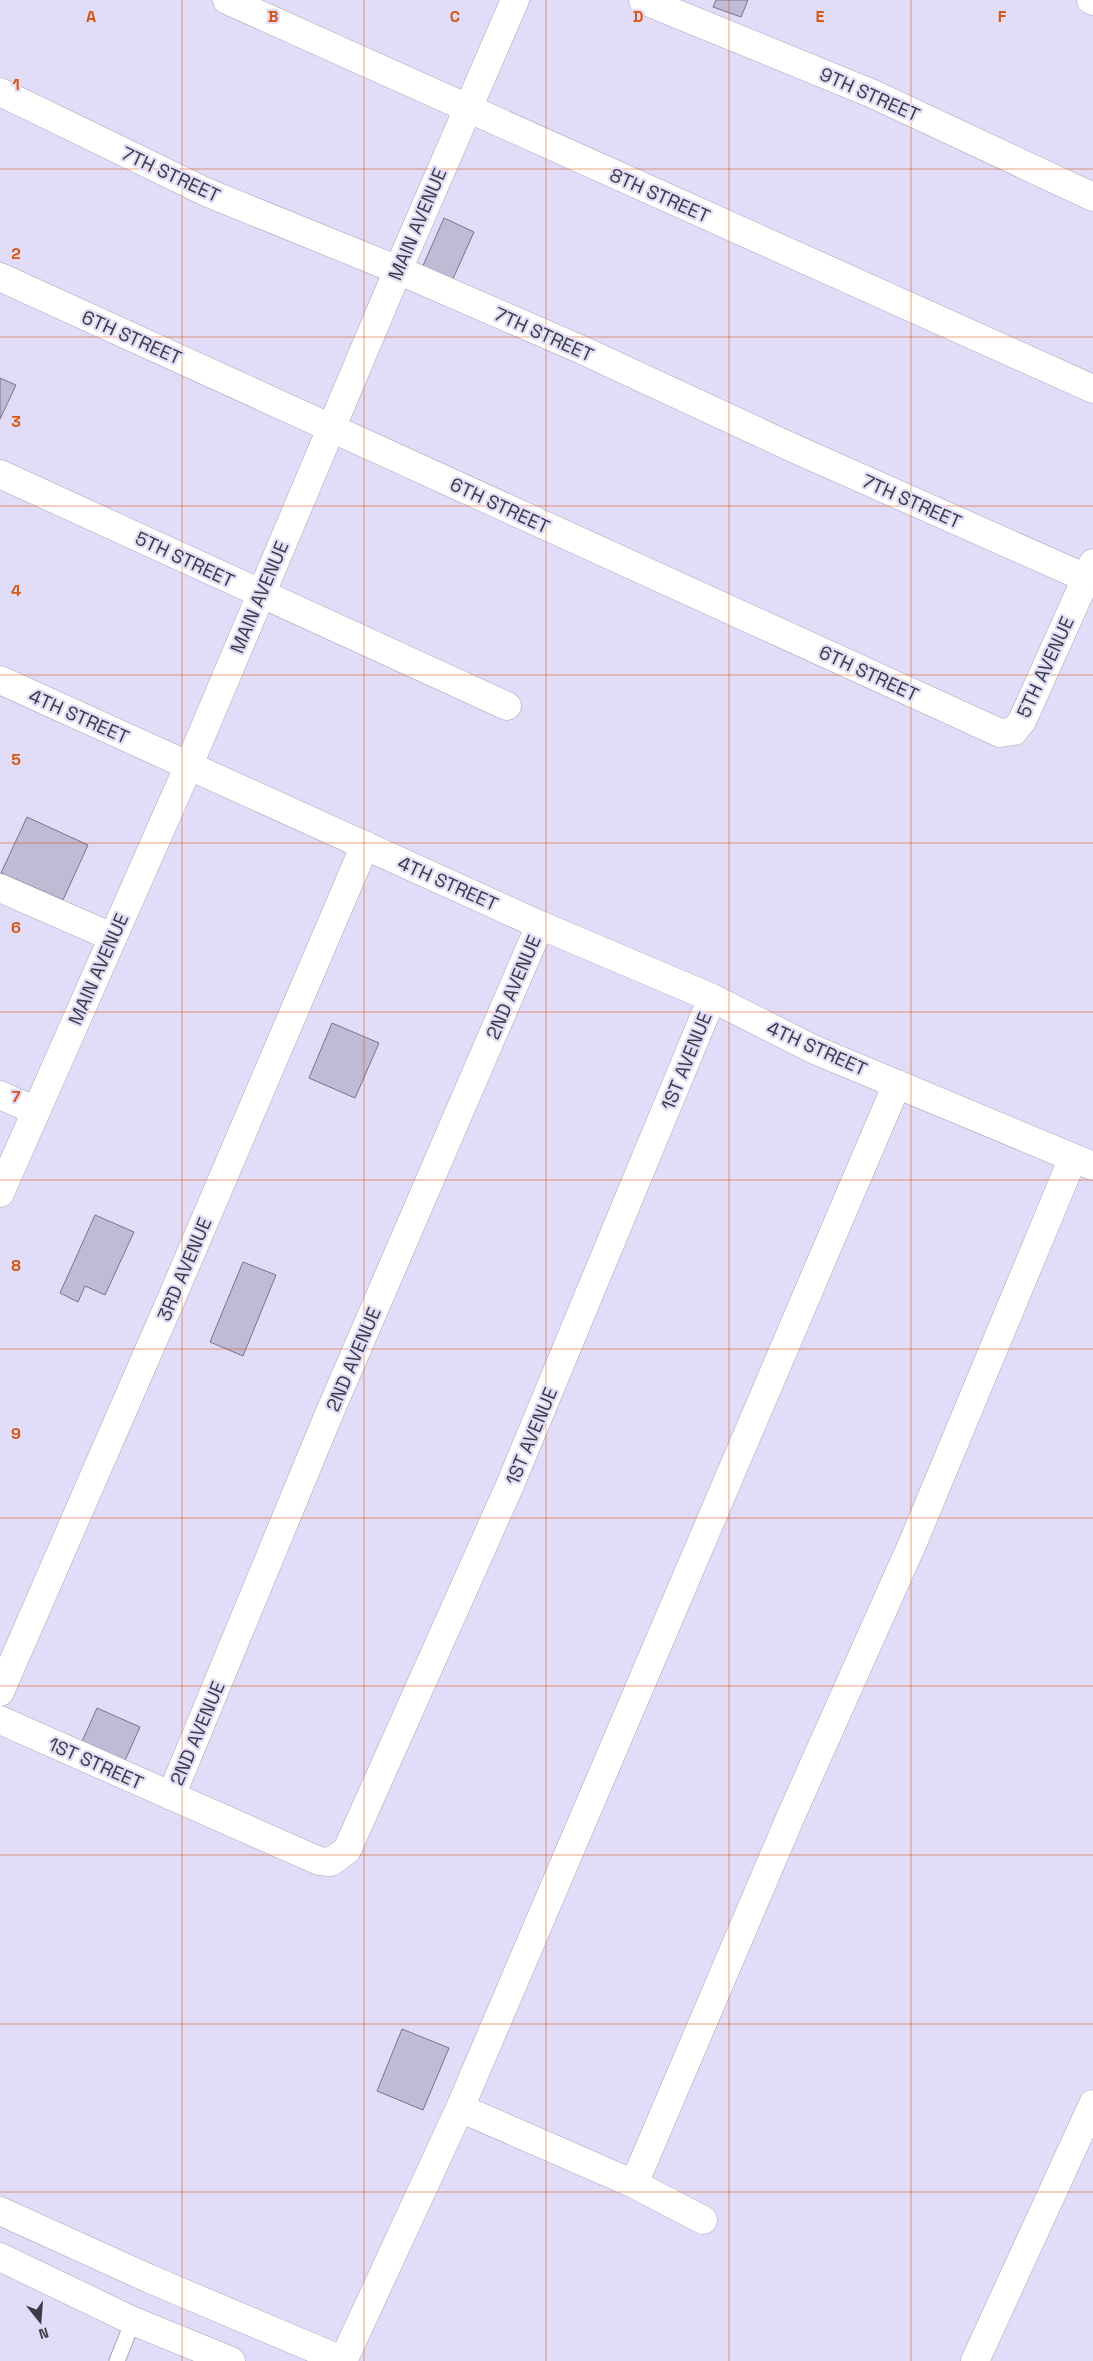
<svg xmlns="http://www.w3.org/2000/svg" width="1093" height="2361" font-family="'Space Grotesk',sans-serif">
  <rect width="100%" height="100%" fill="#e1dcf7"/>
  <path fill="#c0bbd4" stroke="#78738b" d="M 716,0 L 748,0 L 741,17 L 713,7 Z
    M 444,218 L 474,232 L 452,281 L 422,268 Z
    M 0,378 L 16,385 L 0,419 Z
    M 27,817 L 88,845 L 63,900 L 1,873 Z
    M 332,1023 L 379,1043 L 355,1098 L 309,1078 Z
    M 95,1215 L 134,1232 L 105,1295 L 85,1286 L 78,1302 L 60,1293 Z
    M 243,1262 L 276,1275 L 243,1356 L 210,1342 Z
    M 97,1708 L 140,1727 L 123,1765 L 80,1746 Z
    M 402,2029 L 449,2048 L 423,2110 L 377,2091 Z"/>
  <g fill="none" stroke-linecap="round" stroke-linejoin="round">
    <g stroke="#aaa6be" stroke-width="17">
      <path id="service" d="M 117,2361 L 133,2321"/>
    </g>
    <g stroke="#aaa6be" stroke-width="29">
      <path id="minor" d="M 227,0 L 1093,389
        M 643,0 L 873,94 L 1093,197
        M 1091,0 L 1093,1
        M 0,92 L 206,192 L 398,270 L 582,350 L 793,448 L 1086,578
        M 0,277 L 1000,733 L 1014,731 L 1022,721 L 1093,563
        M 0,474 L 507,706
        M 0,680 L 540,925 L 712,998 L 815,1050 L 1093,1166
        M 0,888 L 112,937
        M 0,1095 L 36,1111
        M 0,1193 L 189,765 L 398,270 L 515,0
        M 0,1692 L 173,1295 L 365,845
        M 0,1720 L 319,1861 L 331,1862 L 347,1850 L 510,1485 L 712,998
        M 171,1796 L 329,1414 L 540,925
        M 460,2108 L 634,2184
        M 703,2220 L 634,2184 L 790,1818 L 914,1540 L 1073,1158
        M 343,2361 L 460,2108 L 897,1084"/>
    </g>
    <g stroke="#aaa6be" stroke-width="29">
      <path id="secondary" d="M 975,2361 L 1093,2104"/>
    </g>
    <g stroke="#aaa6be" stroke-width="29">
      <path id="trunk" d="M 0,2211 L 150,2279 L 344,2361
        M 0,2257 L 133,2321 L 231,2361"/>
    </g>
    <use href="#service" stroke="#fff" stroke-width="15"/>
    <use href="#minor" stroke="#fff" stroke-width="28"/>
    <use href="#secondary" stroke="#fff" stroke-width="28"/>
    <use href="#trunk" stroke="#fff" stroke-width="28"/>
  </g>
  <path fill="none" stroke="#d75612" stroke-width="1" stroke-opacity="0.55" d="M 182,0 L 182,2361M 364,0 L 364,2361M 546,0 L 546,2361M 729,0 L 729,2361M 911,0 L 911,2361M 0,169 L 1093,169M 0,337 L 1093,337M 0,506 L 1093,506M 0,675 L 1093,675M 0,843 L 1093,843M 0,1012 L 1093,1012M 0,1180 L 1093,1180M 0,1349 L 1093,1349M 0,1518 L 1093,1518M 0,1686 L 1093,1686M 0,1855 L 1093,1855M 0,2024 L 1093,2024M 0,2192 L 1093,2192"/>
  <g text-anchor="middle" stroke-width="4.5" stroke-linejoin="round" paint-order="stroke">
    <g font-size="19" fill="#3d3b45" stroke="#e1dcf7">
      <text transform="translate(870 94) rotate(24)" y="7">9TH STREET</text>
      <text transform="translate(171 174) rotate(25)" y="7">7TH STREET</text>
      <text transform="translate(660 195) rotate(24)" y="7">8TH STREET</text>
      <text transform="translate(417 224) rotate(-67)" y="7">MAIN AVENUE</text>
      <text transform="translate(544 334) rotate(24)" y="7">7TH STREET</text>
      <text transform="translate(132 337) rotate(24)" y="7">6TH STREET</text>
      <text transform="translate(912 501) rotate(24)" y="7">7TH STREET</text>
      <text transform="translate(500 505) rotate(25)" y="7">6TH STREET</text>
      <text transform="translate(185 559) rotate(25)" y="7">5TH STREET</text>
      <text transform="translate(259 597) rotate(-67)" y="7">MAIN AVENUE</text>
      <text transform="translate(1045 667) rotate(-65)" y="7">5TH AVENUE</text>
      <text transform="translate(869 673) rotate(25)" y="7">6TH STREET</text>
      <text transform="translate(79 716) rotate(24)" y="7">4TH STREET</text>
      <text transform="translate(448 883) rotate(24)" y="7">4TH STREET</text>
      <text transform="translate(98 969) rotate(-66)" y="7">MAIN AVENUE</text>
      <text transform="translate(513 987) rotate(-67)" y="7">2ND AVENUE</text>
      <text transform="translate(817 1048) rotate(24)" y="7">4TH STREET</text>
      <text transform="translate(686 1061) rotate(-68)" y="7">1ST AVENUE</text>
      <text transform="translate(184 1269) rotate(-67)" y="7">3RD AVENUE</text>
      <text transform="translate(353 1359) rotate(-67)" y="7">2ND AVENUE</text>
      <text transform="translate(531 1436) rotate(-67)" y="7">1ST AVENUE</text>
      <text transform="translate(197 1733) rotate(-67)" y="7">2ND AVENUE</text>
      <text transform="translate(96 1763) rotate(24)" y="7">1ST STREET</text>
    </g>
  </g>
  <g font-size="16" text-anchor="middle" font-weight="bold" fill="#d75612" stroke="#e1dcf7" stroke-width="4.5" stroke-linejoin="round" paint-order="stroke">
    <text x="91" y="22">A</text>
    <text x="273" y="22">B</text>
    <text x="455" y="22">C</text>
    <text x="638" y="22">D</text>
    <text x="820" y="22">E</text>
    <text x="1002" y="22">F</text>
    <text x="16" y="90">1</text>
    <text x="16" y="259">2</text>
    <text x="16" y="427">3</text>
    <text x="16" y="596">4</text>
    <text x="16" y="765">5</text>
    <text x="16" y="933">6</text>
    <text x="16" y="1102">7</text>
    <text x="16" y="1271">8</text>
    <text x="16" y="1439">9</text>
  </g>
  <g transform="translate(40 2321) rotate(163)" stroke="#e1dcf7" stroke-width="4" paint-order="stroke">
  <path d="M0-4L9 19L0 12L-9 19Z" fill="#3d3b45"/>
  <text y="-8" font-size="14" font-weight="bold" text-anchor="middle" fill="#3d3b45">N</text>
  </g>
</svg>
